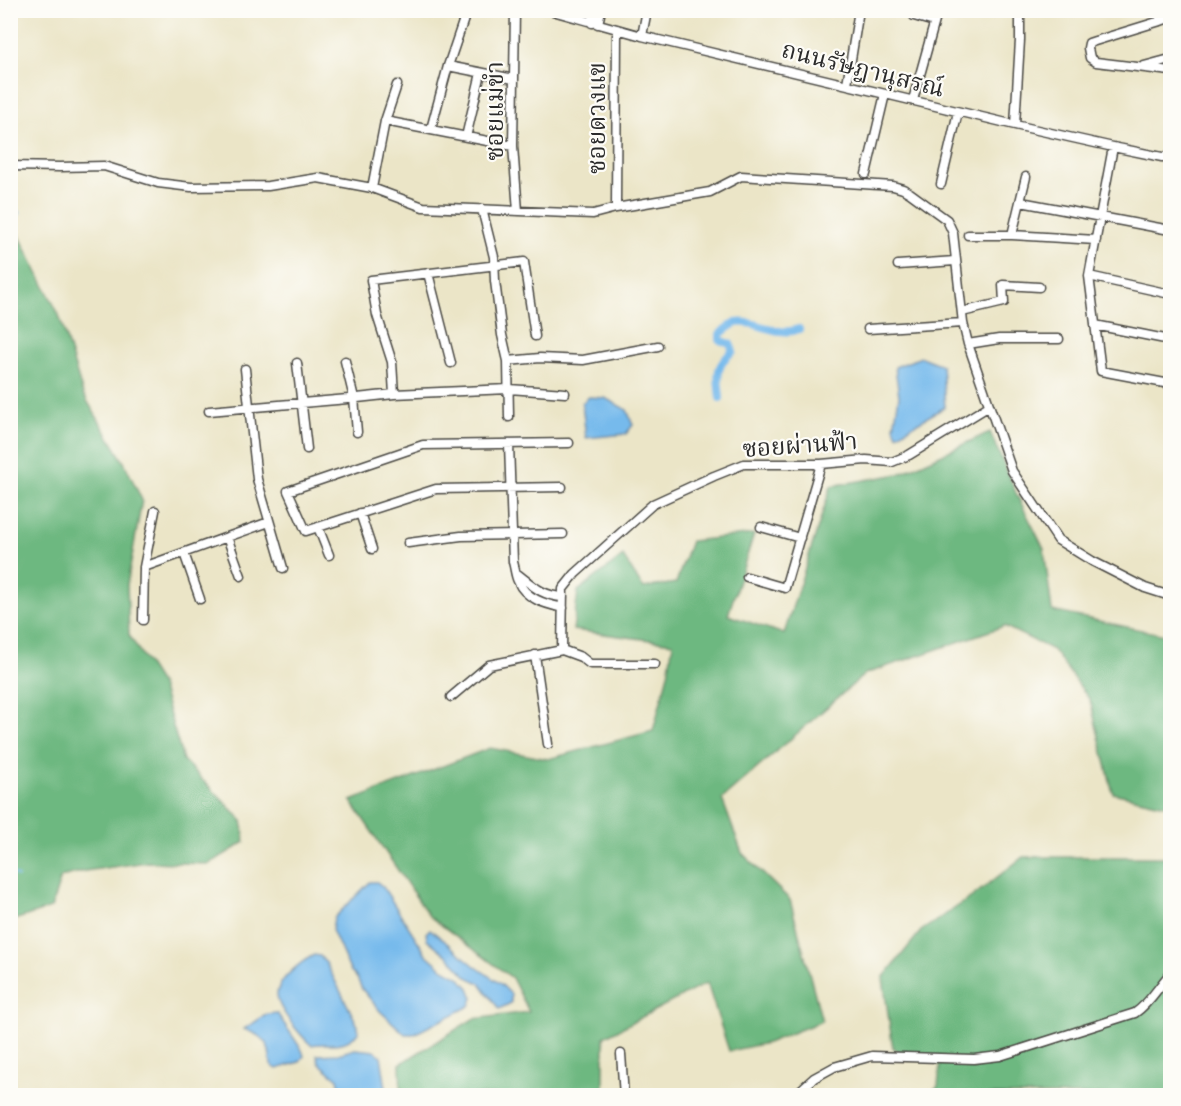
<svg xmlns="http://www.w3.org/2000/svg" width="1181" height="1106" font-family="Alegreya,'Noto Serif Thai',serif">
  <rect width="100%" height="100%" fill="#fdfcf7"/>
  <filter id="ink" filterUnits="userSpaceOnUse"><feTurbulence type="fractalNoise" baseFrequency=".0167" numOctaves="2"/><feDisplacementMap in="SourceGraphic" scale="12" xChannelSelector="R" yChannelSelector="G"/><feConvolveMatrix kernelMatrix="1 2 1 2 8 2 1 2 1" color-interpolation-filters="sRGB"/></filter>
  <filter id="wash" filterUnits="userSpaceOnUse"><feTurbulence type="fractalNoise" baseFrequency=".008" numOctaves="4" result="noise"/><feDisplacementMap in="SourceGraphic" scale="24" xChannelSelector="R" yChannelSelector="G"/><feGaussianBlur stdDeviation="1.35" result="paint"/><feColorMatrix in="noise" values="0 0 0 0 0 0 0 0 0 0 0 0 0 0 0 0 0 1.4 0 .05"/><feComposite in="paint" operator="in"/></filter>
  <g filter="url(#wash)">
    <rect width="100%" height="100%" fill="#ebe5c7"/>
    <path fill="#6db880" stroke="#4c7256" stroke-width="1.5" d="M 19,235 L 59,315 L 83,394 L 124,462 L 142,500 L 127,585 L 129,635 L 161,685 L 183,760 L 242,820 L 245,842 L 209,864 L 147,862 L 85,871 L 61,877 L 51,908 L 11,921 L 10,236 Z
      M 990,432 L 1016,493 L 1044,549 L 1052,611 L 1170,636 L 1170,806 L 1113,793 L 1090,700 L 1053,650 L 1004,626 L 865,674 L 722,799 L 742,853 L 790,900 L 822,1021 L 767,1043 L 729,1051 L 707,983 L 604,1037 L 604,1095 L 401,1095 L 400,1064 L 473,1019 L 529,1012 L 512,978 L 429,916 L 351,801 L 490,748 L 548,759 L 653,731 L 668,674 L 673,643 L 573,630 L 578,591 L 623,556 L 643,588 L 676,583 L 691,541 L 754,534 L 728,615 L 784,634 L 831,486 L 899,474 Z
      M 1023,857 L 1170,857 L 1170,1095 L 928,1095 L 938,1086 L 940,1065 L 893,1049 L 883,978 L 921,931 L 973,896 Z"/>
    <path fill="#76baec" stroke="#50728c" stroke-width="1.5" d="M 921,357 L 942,365 L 945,407 L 897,435 L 894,427 L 899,396 L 895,367 Z
      M 589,397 L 605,398 L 627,410 L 633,425 L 626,434 L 586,438 L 582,403 Z
      M 370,882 L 377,882 L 383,887 L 426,954 L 442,968 L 459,977 L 469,988 L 473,998 L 470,1006 L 414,1034 L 405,1034 L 380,1011 L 362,989 L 357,978 L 350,970 L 332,930 L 334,918 Z
      M 430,929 L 476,967 L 501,984 L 511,994 L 511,1003 L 499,1009 L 480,983 L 467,977 L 450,958 L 427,939 L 426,933 Z
      M 314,955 L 320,956 L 325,961 L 358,1026 L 358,1033 C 343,1049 330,1042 311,1045 C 301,1036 277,1008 277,995 C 277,980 302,961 314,955 Z
      M 277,1013 L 302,1050 L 304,1056 L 299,1062 L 277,1069 L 271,1065 C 269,1042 267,1038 244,1029 L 267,1014 Z
      M 355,1049 L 375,1051 L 381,1056 L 387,1095 L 342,1095 L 338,1079 L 319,1063 L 317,1055 L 338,1054 Z"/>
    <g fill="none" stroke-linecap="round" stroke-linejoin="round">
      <path stroke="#76baec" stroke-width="2" d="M 10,202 L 20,214
        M 10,872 L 18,877"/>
      <path stroke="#76baec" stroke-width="8" d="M 720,398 C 718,376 714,367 733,351 L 730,344 L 720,340 L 720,334 C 724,331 731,325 736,323 C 755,319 778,338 799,329"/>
    </g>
  </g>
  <g filter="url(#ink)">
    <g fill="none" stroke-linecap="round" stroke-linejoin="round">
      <g stroke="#484742" stroke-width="11">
        <path id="minor" d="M 515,10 L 513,146 L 518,211
          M 549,10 L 642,36 L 1015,125 L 1113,147 L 1162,157 L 1170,157
          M 916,10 L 914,16 L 934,22
          M 1158,10 L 1161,21
          M 1170,18 L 1095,41 L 1089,43 L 1088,48 L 1090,58 L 1096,62 L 1170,71
          M 592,23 L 595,10
          M 598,24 L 601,10
          M 642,36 L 647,10
          M 448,66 L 514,79
          M 1144,66 L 1170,59
          M 847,84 L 859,10
          M 913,100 L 938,10
          M 385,121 L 513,146
          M 1015,125 L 1020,40 L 1020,10
          M 431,129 L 448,66 L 467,10
          M 466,137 L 481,73
          M 1113,147 L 1089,276 L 1101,371 L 1170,384
          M 10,166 L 60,167 L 104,166 L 158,183 L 191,187 L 268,186 L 318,178 L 372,188 L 423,207 L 593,214 L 616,208 L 710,192 L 741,176 L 893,186 L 903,189 L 910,193 L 947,220 L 953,233 L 963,323 L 968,344 L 1012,471 L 1058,540 L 1092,561 L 1145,588 L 1170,596
          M 866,174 L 885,94
          M 941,184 L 958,112
          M 372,188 L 385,121 L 397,85
          M 1021,202 L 1170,230
          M 616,208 L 617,29
          M 482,209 L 494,257 L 495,281 L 502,335 L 508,361 L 509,417
          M 968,235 L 1012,235 L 1096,240
          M 1012,235 L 1026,177
          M 898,265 L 955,261
          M 428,273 L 451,363
          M 1089,276 L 1170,294
          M 962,312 L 1004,302 L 1003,285 L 1039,287
          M 1095,325 L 1170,340
          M 868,329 L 963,323
          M 968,344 L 999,339 L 1059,339
          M 345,361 L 354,398 L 357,432
          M 508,361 L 540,358 L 583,360 L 658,346
          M 297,363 L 307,449
          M 245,369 L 257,479 L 283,568
          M 394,394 L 392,362 L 377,315 L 371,280 L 524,262 L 535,336
          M 209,411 L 348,399 L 394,394 L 509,389 L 565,393
          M 509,444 L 513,562 C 515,568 515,575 518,581 C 525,599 546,604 563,608
          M 562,487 L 436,489 L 306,531 L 288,491 L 423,445 L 569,443
          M 360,513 L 372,549
          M 318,527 L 329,555
          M 761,527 L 800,538
          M 227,537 L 241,576
          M 408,543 L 461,536 L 563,534
          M 184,553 L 200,599
          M 144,567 L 269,522
          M 516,573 C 532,585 542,596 563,597
          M 747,577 L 785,588 L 821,464
          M 143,620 L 144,567 L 155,511
          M 562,650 L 563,589 L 575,574 L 653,504 L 714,476 L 744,464 L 821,464 L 866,460 L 892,462 L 909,455 L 989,406
          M 562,650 L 581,657 L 590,664 L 655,664
          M 535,655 L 548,744
          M 451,697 L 489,665 L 562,650
          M 621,1054 L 624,1096
          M 794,1096 L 814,1078 L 834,1067 L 872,1056 L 974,1059 L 1000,1056 L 1135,1013 C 1150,1003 1158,987 1170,974"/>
      </g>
      <use href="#minor" stroke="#fff" stroke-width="8"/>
    </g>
  </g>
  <g text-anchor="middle" stroke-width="4.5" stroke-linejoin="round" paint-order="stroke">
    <g font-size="24" fill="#2b2b2b" stroke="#fdfcf7">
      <text transform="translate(863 69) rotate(14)" y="8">ถนนรัษฎานุสรณ์</text>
      <text transform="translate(495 111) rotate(-90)" y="8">ซอยแม่ขำ</text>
      <text transform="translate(597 118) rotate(-90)" y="8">ซอยดวงแข</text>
      <text transform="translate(800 445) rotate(-4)" y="8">ซอยผ่านฟ้า</text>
    </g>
  </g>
  <rect width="1181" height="1106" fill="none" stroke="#fdfcf7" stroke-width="36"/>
</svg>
